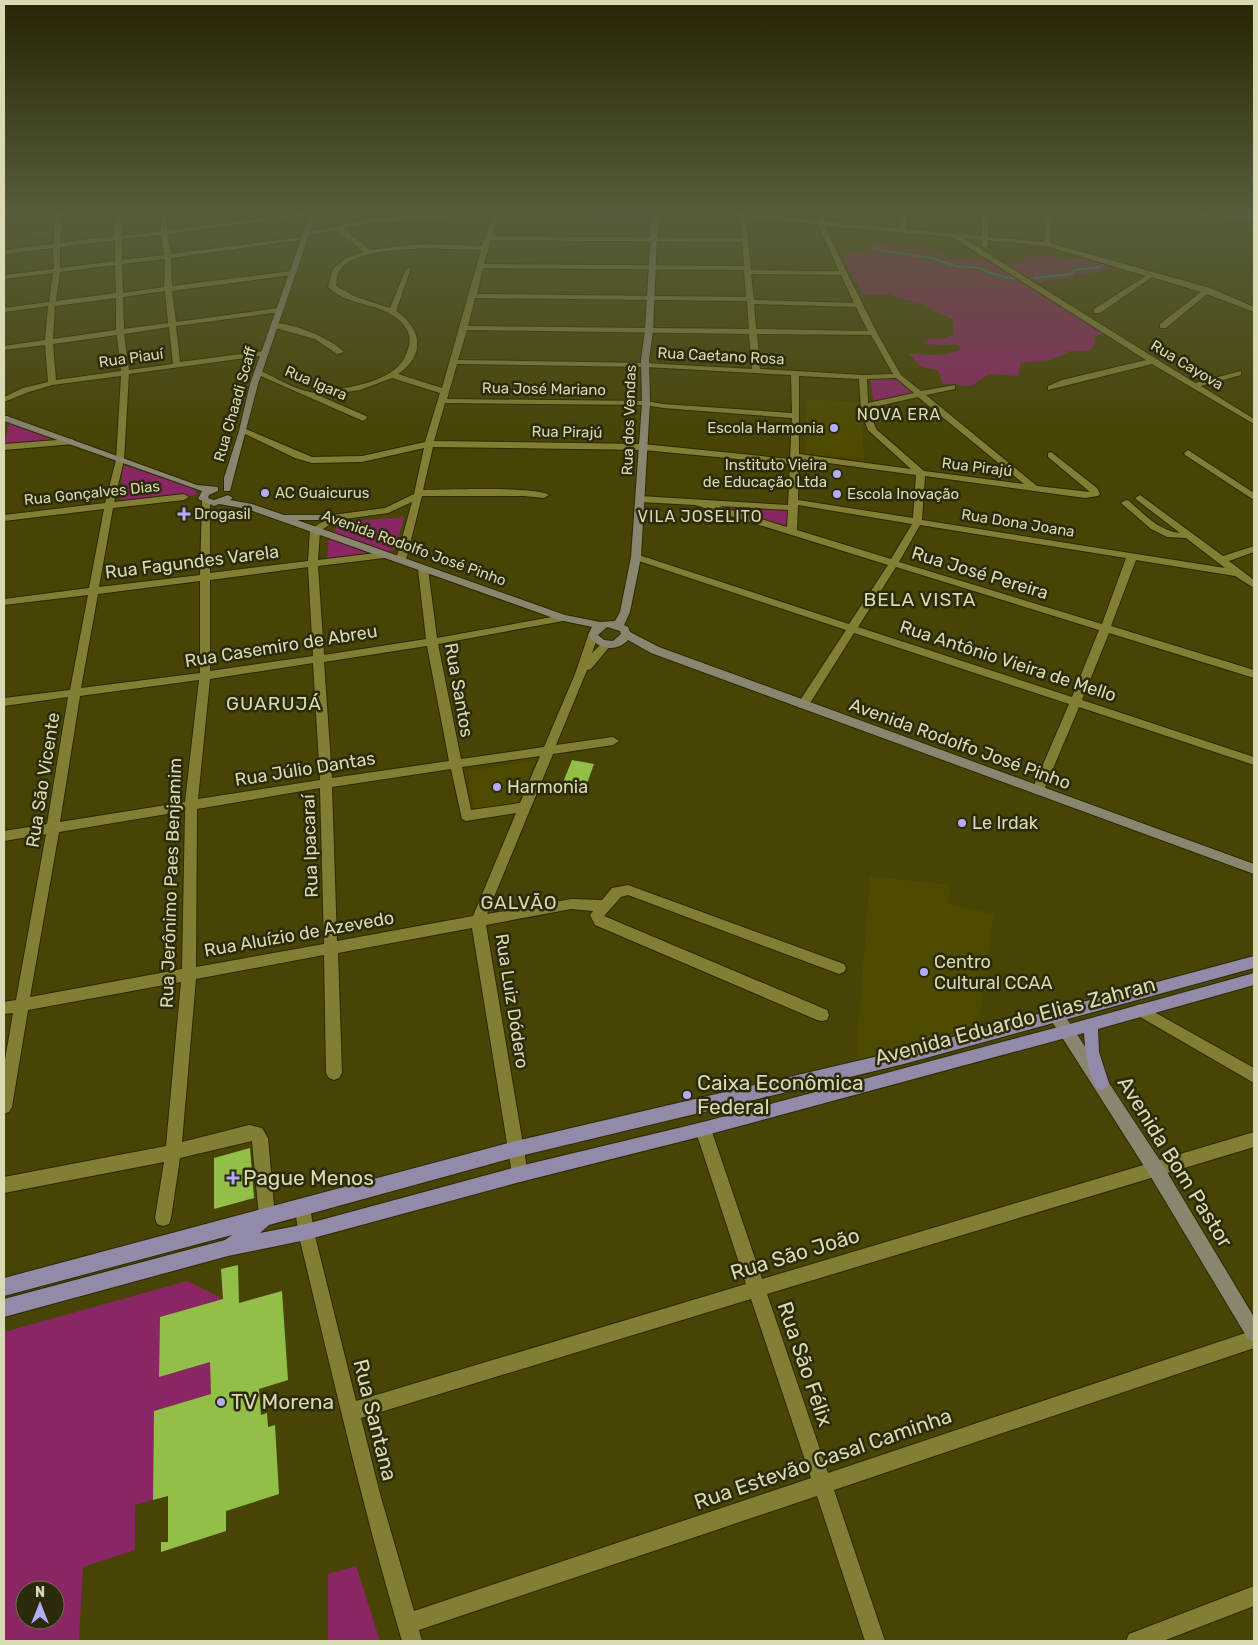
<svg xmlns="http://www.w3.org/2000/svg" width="1258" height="1645" font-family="Rubik,sans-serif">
  <rect width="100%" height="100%" fill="#474405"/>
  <path fill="#4e4b01" d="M 4,214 L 59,214 L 56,234 L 16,240 L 13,249 L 4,251 Z
    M 806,399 L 861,402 L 864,458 L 805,454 Z
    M 536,760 L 518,803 L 474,809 L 468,771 Z
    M 870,876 L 950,885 L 948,904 L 994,914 L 977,1030 L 856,1060 Z"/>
  <path fill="#8b2664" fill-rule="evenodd" d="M 586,214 L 648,214 L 647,222 L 591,219 Z
    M 869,243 L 934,249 L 949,259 L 978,257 L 997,264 L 1008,265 L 1021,262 L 1031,255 L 1052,256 L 1075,259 L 1093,258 L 1114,267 L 1103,271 L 1037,283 L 1037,285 L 1110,331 L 1095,337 L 1095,344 L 1089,351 L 1071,351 L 1051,360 L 1021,363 L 1018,376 L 988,374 L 972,386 L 943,384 L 938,370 L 921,367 L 908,353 C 926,355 943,357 960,350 L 959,345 C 947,344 935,346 923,343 L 926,339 L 945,338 L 954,334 L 952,319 L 934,311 L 924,304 L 898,298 L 889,294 L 863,294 L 847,266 L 843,254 L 869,250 Z
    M 896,378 L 915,393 L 874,402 L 870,379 Z
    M 9,423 L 54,440 L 4,446 Z
    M 123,465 L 194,488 L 197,495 L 120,502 Z
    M 707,504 L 791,510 L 789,527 Z
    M 404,517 L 395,550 L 327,560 L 329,536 L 341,522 Z
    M 187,1281 L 223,1299 L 160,1317 L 159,1377 L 210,1362 L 211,1394 L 154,1411 L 153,1500 L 135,1505 L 135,1550 L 83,1567 L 79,1641 L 4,1641 L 4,1332 ZM 25,1590 L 55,1590 L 55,1620 L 25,1620 Z
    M 356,1566 L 380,1641 L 328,1641 L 328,1574 Z"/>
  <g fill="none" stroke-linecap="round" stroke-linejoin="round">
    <path stroke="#0a9e76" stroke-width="2" d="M 873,249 L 932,258 L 956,266 L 980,268 L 990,273 L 1014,279
      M 1034,278 L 1071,274 L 1076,270 L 1099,267 L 1104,264"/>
  </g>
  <path fill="#92bf47" d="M 572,760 L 594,764 L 585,789 L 562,785 Z
    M 250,1148 L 254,1198 L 214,1209 L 214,1158 Z
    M 238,1265 L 239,1303 L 282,1291 L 288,1380 L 259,1389 L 261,1415 L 267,1413 L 268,1427 L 275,1425 L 279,1494 L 226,1511 L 226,1531 L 161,1552 L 161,1542 L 168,1542 L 168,1496 L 153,1500 L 154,1411 L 211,1394 L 210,1362 L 159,1377 L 160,1317 L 223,1299 L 221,1269 Z"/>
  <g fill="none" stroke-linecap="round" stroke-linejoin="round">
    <g stroke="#2c2a01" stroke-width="2">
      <path id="street" d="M 56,214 L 62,214 L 60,243 L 115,236 L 115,214 L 121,214 L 122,236 L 161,231 L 161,217 L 172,214 L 187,214 L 167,218 L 167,230 L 299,214 L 316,214 L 167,234 L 171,254 L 303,237 L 306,239 L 171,258 L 172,286 L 292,271 L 295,273 L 292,275 L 172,291 L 176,322 L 279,308 L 283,310 L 279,312 L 176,326 L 180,362 L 264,351 L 268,353 L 267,355 L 129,374 L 124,460 L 114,502 L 184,494 L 189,497 L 184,500 L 113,508 L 99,587 L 200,575 L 202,499 L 208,499 L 210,501 L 210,573 L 308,561 L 310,530 L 332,515 L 385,508 L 414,494 L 424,448 L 362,462 L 312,463 L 295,458 L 239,431 L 246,429 L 312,457 L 362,456 L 425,442 L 440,393 L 392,378 L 360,390 L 320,396 L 366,416 L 367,418 L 363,421 L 254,373 L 261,371 C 276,378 294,389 310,392 C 316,394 326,391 333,390 C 357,386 398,380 407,352 C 410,344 411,338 407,330 C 391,301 350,309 328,287 L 333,269 L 346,258 L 364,252 L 336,230 L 305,236 L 302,234 L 303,233 L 376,218 L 444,215 L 447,217 L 444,219 L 376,222 L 343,228 L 370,250 L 422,244 L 482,246 L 493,214 L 499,214 L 492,236 L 742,238 L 740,217 L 724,214 L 746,214 L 819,221 L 820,214 L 826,214 L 825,221 L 899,228 L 902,214 L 908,214 L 905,229 L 982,236 L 982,214 L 988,214 L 988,237 L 1044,242 L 1047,214 L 1053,214 L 1050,243 L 1210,288 L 1254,307 L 1254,312 L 1207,294 L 1166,328 L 1160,328 L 1160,324 L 1201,292 L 1152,277 L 1100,313 L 1094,313 L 1094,309 L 1146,276 L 1046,246 L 988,240 L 988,246 L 985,248 L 982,246 L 982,240 L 963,238 L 1195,383 L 1241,371 L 1241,375 L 1201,386 L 1254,419 L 1254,424 L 1152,364 L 1048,390 L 1048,386 L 1062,380 L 1146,360 L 952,237 L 824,226 L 877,333 L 901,375 L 921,391 L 955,385 L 955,389 L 926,395 L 1037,486 L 1090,492 L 1048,457 L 1048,453 L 1051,452 L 1097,488 L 1100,494 L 1098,496 L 1085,498 L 925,476 L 922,520 L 1225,568 L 1186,538 L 1167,537 L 1151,529 L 1121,503 L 1126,500 L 1129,501 C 1144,514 1159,531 1180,533 L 1137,500 L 1135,498 L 1140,495 L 1223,556 L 1254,546 L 1254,552 L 1229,561 L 1254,580 L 1254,588 L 1235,576 L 1136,560 L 1111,626 L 1254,670 L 1254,678 L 1109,633 L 1082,700 L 1254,757 L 1254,765 L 1079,707 L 1044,790 L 1042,793 L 1034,793 L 1032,790 L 1069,704 L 854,633 L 807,708 L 799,708 L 797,705 L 846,630 L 633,559 L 631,557 L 636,554 L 639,555 L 849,624 L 888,565 L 695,505 L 640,502 L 635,499 L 640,496 L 788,505 L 790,464 L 643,450 L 433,447 L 423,490 C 444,490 537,486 549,495 L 544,498 L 524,496 L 422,496 L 406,560 L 401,563 L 396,560 L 412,502 L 388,513 L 337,520 L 320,531 L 318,560 L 384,552 L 389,555 L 384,558 L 318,566 L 324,655 L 426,639 L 418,569 L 423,566 L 428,569 L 437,638 L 563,615 L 567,616 L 568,618 L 567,620 L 563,621 L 438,644 L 461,759 L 544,747 L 575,674 L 589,633 L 597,633 L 598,635 L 592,653 L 602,643 L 606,641 L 611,645 L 591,669 L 587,670 L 556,745 L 613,737 L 619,741 L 613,745 L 553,754 L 487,914 L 571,899 L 602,900 L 612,888 L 628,885 L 844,964 L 846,968 L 844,972 L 839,974 L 628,895 L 621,897 L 604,916 L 827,1010 L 829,1015 L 827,1020 L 822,1021 L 817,1020 L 595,925 L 590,915 L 593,911 L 571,909 L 486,925 L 528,1174 L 526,1180 L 520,1182 L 514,1180 L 512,1174 L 472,928 L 338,953 L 342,1073 L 339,1078 L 334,1080 L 329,1078 L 326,1073 L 324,955 L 196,979 L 182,1142 L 249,1125 L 262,1128 L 268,1138 L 275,1217 L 273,1223 L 267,1225 L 261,1223 L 259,1217 L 252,1141 L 180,1158 L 171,1218 L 169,1224 L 163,1226 L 157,1224 L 155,1218 L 164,1162 L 4,1193 L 4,1177 L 166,1146 L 181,982 L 28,1010 L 12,1107 L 9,1112 L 4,1114 L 4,1066 L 13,1013 L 4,1014 L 4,1002 L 16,1000 L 46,834 L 4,841 L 4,831 L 47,824 L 68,697 L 4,706 L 4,698 L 70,690 L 88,595 L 4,605 L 4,599 L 89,588 L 104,509 L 4,521 L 4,515 L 105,503 L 116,460 L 121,376 L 52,385 L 29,392 L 4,402 L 4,397 L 23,388 L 48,382 L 45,345 L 4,350 L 4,346 L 45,340 L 48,306 L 4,312 L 4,308 L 49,302 L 53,273 L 4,279 L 4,275 L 54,269 L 53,248 L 4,254 L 4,250 L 53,244 ZM 746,218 L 818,224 L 839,271 L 751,270 ZM 161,235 L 164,255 L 122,260 L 122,239 ZM 115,240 L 115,261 L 60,268 L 60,247 ZM 491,240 L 742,242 L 744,266 L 484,264 ZM 422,248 L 481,250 L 442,388 L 398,374 C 425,356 423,329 396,311 L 411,268 L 406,269 L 390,308 L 356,297 L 336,286 C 337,282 337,275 339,271 C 353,250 399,250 422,248 ZM 165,259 L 164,287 L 123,293 L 122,264 ZM 115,265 L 116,293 L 56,301 L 60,272 ZM 483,268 L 744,270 L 746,297 L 477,294 ZM 751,274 L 841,275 L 854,303 L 754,300 ZM 165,291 L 168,323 L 124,329 L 123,297 ZM 116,298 L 116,330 L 53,339 L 55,306 ZM 475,298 L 747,301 L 749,329 L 468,326 ZM 754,304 L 856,307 L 868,331 L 756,329 ZM 169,327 L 173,364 L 129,370 L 124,334 ZM 467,330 L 749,334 L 752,369 L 645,363 L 458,360 ZM 757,334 L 871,335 L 893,374 L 863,375 L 760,369 ZM 117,335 L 121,371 L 56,380 L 53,344 ZM 457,364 L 645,367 L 791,375 L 792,413 L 663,404 L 646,401 L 447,399 ZM 799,376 L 859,379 L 861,411 L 868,430 L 911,469 L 799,454 ZM 896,378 L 914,393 L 868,403 L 867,379 ZM 918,397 L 1024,484 L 924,471 L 876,429 L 869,408 ZM 445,403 L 646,405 L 663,408 L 792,418 L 790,459 L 643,444 L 434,441 ZM 799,459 L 916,475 L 913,518 L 798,500 ZM 798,505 L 912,524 L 891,559 L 797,530 ZM 719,506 L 788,510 L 787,527 ZM 920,525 L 1126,558 L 1102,624 L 899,562 ZM 308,567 L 313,656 L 210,671 L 210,580 ZM 896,567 L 1099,630 L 1072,697 L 858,627 ZM 200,581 L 200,673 L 81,688 L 98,594 ZM 427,646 L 449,761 L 332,778 L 324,662 ZM 313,663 L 320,780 L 198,799 L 210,679 ZM 199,680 L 185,802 L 60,822 L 80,696 ZM 540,756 L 520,803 L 471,810 L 462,767 ZM 451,769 L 462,819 L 466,821 L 516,813 L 473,916 L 337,941 L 332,787 ZM 320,788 L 324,944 L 196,967 L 197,809 ZM 185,811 L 182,969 L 30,997 L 59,832 Z
        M 272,323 C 291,322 331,338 344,352 L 337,354 L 315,339 L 272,327 Z
        M 71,439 L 74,440 L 74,444 L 4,450 L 4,444 Z
        M 1188,450 L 1254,493 L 1254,500 L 1185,455 L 1184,453 Z
        M 1140,1004 L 1254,1068 L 1254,1083 L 1135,1014 L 1133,1010 L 1135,1006 Z
        M 703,1122 L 709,1124 L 711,1129 L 762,1279 L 1254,1132 L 1254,1147 L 767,1294 L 828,1473 L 1254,1330 L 1254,1348 L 834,1490 L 885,1641 L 865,1641 L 817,1496 L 419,1630 L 422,1641 L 402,1641 C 362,1506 331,1369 298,1232 L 295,1207 L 297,1201 L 303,1199 L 309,1201 L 314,1232 L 356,1401 L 746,1284 L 695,1129 L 697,1124 ZM 751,1299 L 811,1478 L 414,1611 L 380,1494 L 361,1418 Z
        M 1254,1586 L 1254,1606 L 1163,1641 L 1126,1641 L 1129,1634 Z"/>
    </g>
    <g stroke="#2c2a01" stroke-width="2">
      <path id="secondary" d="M 310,214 L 316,214 L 258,384 L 230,491 L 224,491 L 224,478 L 239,431 L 250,384 Z
        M 652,214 L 658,214 L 653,330 L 649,360 L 650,403 L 641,557 L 630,612 L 624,625 L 628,627 L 630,632 L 659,647 L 1254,864 L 1254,874 L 651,653 L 628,640 C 616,653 597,649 588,635 L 592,627 L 559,620 L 247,509 L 219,504 L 214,506 L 198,499 L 202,491 L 4,421 L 4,416 L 7,416 L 197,485 L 218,487 L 218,491 L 209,495 L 208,498 L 214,500 L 228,495 L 233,498 L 230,500 L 252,504 L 284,515 L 338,515 L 338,519 L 335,520 L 297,520 L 565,615 L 600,622 L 615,621 L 620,612 L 631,557 L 642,403 L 641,360 L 645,330 ZM 607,627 L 620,631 L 621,634 L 613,641 L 604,640 L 598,635 Z
        M 1196,214 L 1254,216 L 1254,220 L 1199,216 Z
        M 1056,1009 L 1061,1010 L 1161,1162 L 1254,1317 L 1254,1342 L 1248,1339 L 1149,1174 L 1051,1020 L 1049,1015 L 1051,1010 Z"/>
    </g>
    <g stroke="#2c2a01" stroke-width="2">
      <path id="primary" d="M 1254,214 L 1254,217 L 1236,219 L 1233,217 Z
        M 1254,956 L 1254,968 L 904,1064 L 516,1157 L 269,1225 L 260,1233 L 306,1224 L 520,1166 L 703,1122 L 1066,1025 L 1254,973 L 1254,985 L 1098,1029 L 1099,1052 L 1109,1083 L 1106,1088 L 1101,1090 L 1096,1088 C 1088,1071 1085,1052 1084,1033 L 703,1136 L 520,1182 L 306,1240 L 228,1256 L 4,1317 L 4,1299 L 225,1240 L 232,1235 L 4,1296 L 4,1278 L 516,1141 L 904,1050 Z"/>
    </g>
    <use href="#street" fill="#827f34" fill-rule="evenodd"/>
    <use href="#secondary" fill="#8a856e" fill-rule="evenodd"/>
    <use href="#primary" fill="#928aa8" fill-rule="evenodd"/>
  </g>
  <linearGradient id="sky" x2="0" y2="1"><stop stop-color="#272503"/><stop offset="0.48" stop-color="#585c3b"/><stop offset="1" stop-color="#585c3b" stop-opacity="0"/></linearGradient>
  <rect width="1258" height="444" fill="url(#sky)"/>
  <g fill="#b3adf9" stroke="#2b2a0a" stroke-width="2">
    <circle cx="834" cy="428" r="5"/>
    <circle cx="837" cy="474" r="5"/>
    <circle cx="265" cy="493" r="5"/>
    <circle cx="837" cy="494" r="5"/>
    <path d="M181.5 506.5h5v5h5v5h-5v5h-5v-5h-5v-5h5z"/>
    <circle cx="497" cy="787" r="5"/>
    <circle cx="962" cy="823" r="5"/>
    <circle cx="924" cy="972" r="5"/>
    <circle cx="687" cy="1095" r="5"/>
    <path d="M230.5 1170.5h5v5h5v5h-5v5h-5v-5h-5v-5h5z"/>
    <circle cx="221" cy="1402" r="5"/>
  </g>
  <g text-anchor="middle" stroke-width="5" stroke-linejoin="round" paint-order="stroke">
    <g font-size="15" fill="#d9d9b4" stroke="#2b2a0a">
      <text transform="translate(721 356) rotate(3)" y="5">Rua Caetano Rosa</text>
      <text transform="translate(131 358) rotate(-8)" y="5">Rua Piauí</text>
      <text transform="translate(1187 365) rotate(31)" y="5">Rua Cayova</text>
      <text transform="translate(316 383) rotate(23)" y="5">Rua Igara</text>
      <text transform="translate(544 389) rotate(1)" y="5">Rua José Mariano</text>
      <text transform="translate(235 404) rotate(-74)" y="5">Rua Chaadi Scaff</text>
      <text transform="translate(629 420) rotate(-88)" y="5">Rua dos Vendas</text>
      <text transform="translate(567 432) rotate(1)" y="5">Rua Pirajú</text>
      <text transform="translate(977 467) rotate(7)" y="5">Rua Pirajú</text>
      <text transform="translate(92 493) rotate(-6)" y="5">Rua Gonçalves Dias</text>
      <text transform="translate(1018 523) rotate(9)" y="5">Rua Dona Joana</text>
      <text transform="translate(414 548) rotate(20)" y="5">Avenida Rodolfo José Pinho</text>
    </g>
    <g font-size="15" fill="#d9d9b4" stroke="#2b2a0a" text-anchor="start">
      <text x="824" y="433" text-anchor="end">Escola Harmonia</text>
      <text x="827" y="470" text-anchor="end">Instituto Vieira<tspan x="827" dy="17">de Educação Ltda</tspan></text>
      <text x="275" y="498">AC Guaicurus</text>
      <text x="847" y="499">Escola Inovação</text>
      <text x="194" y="519">Drogasil</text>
    </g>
    <g font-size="16" letter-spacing="1" fill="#d9d9b4" stroke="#2b2a0a">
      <text x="899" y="420">NOVA ERA</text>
      <text x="700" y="522">VILA JOSELITO</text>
    </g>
    <g font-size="18" fill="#d9d9b4" stroke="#2b2a0a">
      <text transform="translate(192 562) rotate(-7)" y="6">Rua Fagundes Varela</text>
      <text transform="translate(980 573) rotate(17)" y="6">Rua José Pereira</text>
      <text transform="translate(281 646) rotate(-9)" y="6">Rua Casemiro de Abreu</text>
      <text transform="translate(1008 661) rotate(18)" y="6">Rua Antônio Vieira de Mello</text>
      <text transform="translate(459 690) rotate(80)" y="6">Rua Santos</text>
      <text transform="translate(960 744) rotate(20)" y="6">Avenida Rodolfo José Pinho</text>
      <text transform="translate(305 769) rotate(-9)" y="6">Rua Júlio Dantas</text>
      <text transform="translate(43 780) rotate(-81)" y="6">Rua São Vicente</text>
      <text transform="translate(310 846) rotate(-92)" y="6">Rua Ipacaraí</text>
      <text transform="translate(171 883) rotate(-88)" y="6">Rua Jerônimo Paes Benjamim</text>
      <text transform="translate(299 934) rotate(-10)" y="6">Rua Aluízio de Azevedo</text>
      <text transform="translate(512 1001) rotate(81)" y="6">Rua Luiz Dódero</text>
    </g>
    <g font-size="18" fill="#d9d9b4" stroke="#2b2a0a" text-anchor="start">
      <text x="507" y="793">Harmonia</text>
      <text x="972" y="829">Le Irdak</text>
      <text x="934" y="968">Centro<tspan x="934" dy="21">Cultural CCAA</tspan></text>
    </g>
    <g font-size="19" letter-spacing="1" fill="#d9d9b4" stroke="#2b2a0a">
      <text x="920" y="606">BELA VISTA</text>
      <text x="274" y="710">GUARUJÁ</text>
      <text x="519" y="909">GALVÃO</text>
    </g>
    <g font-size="21" fill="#d9d9b4" stroke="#2b2a0a">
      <text transform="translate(1015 1021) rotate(-15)" y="7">Avenida Eduardo Elias Zahran</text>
      <text transform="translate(1175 1162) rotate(58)" y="7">Avenida Bom Pastor</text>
      <text transform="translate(795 1254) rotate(-17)" y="7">Rua São João</text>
      <text transform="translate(805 1364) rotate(71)" y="7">Rua São Félix</text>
      <text transform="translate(375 1420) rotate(76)" y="7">Rua Santana</text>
      <text transform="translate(823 1459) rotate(-19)" y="7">Rua Estevão Casal Caminha</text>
    </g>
    <g font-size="21" fill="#d9d9b4" stroke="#2b2a0a" text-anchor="start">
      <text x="697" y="1090">Caixa Econômica<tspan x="697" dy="24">Federal</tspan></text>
      <text x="243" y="1185">Pague Menos</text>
      <text x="231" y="1409">TV Morena</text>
    </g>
  </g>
  <rect width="1258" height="1645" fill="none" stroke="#d9d9b4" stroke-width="10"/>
  <g transform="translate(40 1605)"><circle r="24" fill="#2b2a0a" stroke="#71704e"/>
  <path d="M0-4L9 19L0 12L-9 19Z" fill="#b3adf9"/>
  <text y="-8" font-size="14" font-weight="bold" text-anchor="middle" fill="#d9d9b4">N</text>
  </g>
</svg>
